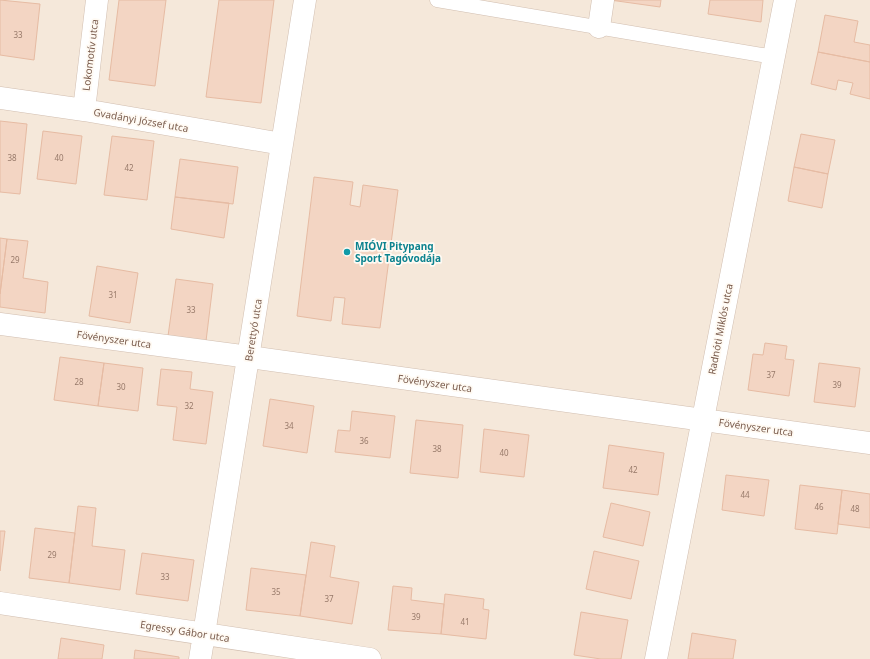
<svg xmlns="http://www.w3.org/2000/svg" width="870" height="659" font-family="'Noto Sans',sans-serif">
  <rect width="100%" height="100%" fill="#fdf6ec"/>
  <path fill="#f5e8da" d="M 0,0 L 870,0 L 870,659 L 0,659 Z"/>
  <path fill="#f3d5c3" stroke="#e6bba3" d="M 0,0 L 40,4 L 34,60 L 0,55 Z
    M 119,0 L 166,0 L 155,86 L 109,80 Z
    M 219,0 L 274,0 L 261,103 L 206,97 Z
    M 610,0 L 661,0 L 660,7 Z
    M 710,0 L 763,0 L 761,22 L 708,14 Z
    M 825,15 L 858,21 L 854,42 L 870,45 L 870,62 L 818,52 Z
    M 818,52 L 870,62 L 870,99 L 850,94 L 853,83 L 838,80 L 836,90 L 811,84 Z
    M 0,121 L 27,124 L 20,194 L 0,192 Z
    M 43,131 L 82,136 L 76,184 L 37,179 Z
    M 801,134 L 835,140 L 828,174 L 794,167 Z
    M 112,136 L 154,141 L 147,200 L 104,195 Z
    M 180,159 L 238,167 L 233,204 L 175,197 Z
    M 794,167 L 828,174 L 822,208 L 788,201 Z
    M 314,177 L 353,182 L 350,205 L 360,207 L 363,185 L 398,190 L 380,328 L 342,324 L 345,298 L 334,297 L 331,321 L 297,316 Z
    M 175,197 L 229,203 L 224,238 L 171,229 Z
    M 0,238 L 7,239 L 0,294 Z
    M 7,239 L 28,241 L 23,278 L 48,282 L 45,313 L 0,307 L 0,294 Z
    M 97,266 L 138,273 L 130,323 L 89,316 Z
    M 176,279 L 213,284 L 206,341 L 168,336 Z
    M 765,343 L 787,346 L 785,359 L 794,360 L 789,396 L 748,390 L 753,354 L 763,355 Z
    M 60,357 L 104,363 L 98,406 L 54,400 Z
    M 104,363 L 143,368 L 138,411 L 98,406 Z
    M 819,363 L 860,368 L 855,407 L 814,402 Z
    M 161,369 L 192,372 L 190,389 L 213,392 L 206,444 L 173,440 L 177,407 L 157,405 Z
    M 270,399 L 314,406 L 307,453 L 263,446 Z
    M 352,411 L 395,416 L 390,458 L 335,452 L 338,430 L 350,431 Z
    M 416,420 L 463,425 L 458,478 L 410,473 Z
    M 484,429 L 529,435 L 524,477 L 480,472 Z
    M 609,445 L 664,453 L 658,495 L 603,488 Z
    M 726,475 L 769,480 L 764,516 L 722,510 Z
    M 800,485 L 842,490 L 837,534 L 795,529 Z
    M 842,490 L 870,494 L 870,528 L 838,524 Z
    M 611,503 L 650,512 L 643,546 L 603,537 Z
    M 78,506 L 96,508 L 92,546 L 125,550 L 120,590 L 69,583 Z
    M 35,528 L 75,533 L 69,583 L 29,578 Z
    M 0,531 L 5,531 L 0,571 Z
    M 311,542 L 335,546 L 330,577 L 359,582 L 352,624 L 300,616 Z
    M 594,551 L 639,561 L 631,599 L 586,589 Z
    M 142,553 L 194,560 L 188,601 L 136,594 Z
    M 251,568 L 306,575 L 300,616 L 246,610 Z
    M 393,586 L 412,588 L 411,600 L 444,604 L 441,634 L 388,630 Z
    M 445,594 L 484,599 L 483,609 L 489,610 L 486,639 L 441,634 Z
    M 581,612 L 628,620 L 621,659 L 601,659 L 574,655 Z
    M 692,633 L 736,640 L 733,659 L 688,659 Z
    M 61,638 L 104,645 L 102,659 L 58,659 Z
    M 135,650 L 179,657 L 179,659 L 134,659 Z"/>
  <g fill="none" stroke-linecap="round" stroke-linejoin="round">
    <g stroke="#d1beb0" stroke-width="15">
      <path id="service" d="M 437,0 L 774,57"/>
    </g>
    <g stroke="#d1beb0" stroke-width="23">
      <path id="minor" d="M 599,27 L 603,0
        M 0,98 L 84,110 L 282,144
        M 84,110 L 97,0
        M 0,324 L 249,357 L 870,443
        M 0,603 L 370,659
        M 200,659 L 305,0
        M 656,659 L 785,0"/>
    </g>
    <use href="#service" stroke="#fff" stroke-width="14"/>
    <use href="#minor" stroke="#fff" stroke-width="22"/>
  </g>
  <circle fill="#0f9aa8" stroke="#fffaf3" stroke-width="1.5" cx="347" cy="252" r="4"/>
  <g text-anchor="middle" stroke-width="3.5" stroke-linejoin="round" paint-order="stroke">
    <g font-size="8" fill="#987a6a">
      <text x="18" y="38">33</text>
      <text x="12" y="161">38</text>
      <text x="59" y="161">40</text>
      <text x="129" y="171">42</text>
      <text x="15" y="263">29</text>
      <text x="113" y="298">31</text>
      <text x="191" y="313">33</text>
      <text x="771" y="378">37</text>
      <text x="79" y="385">28</text>
      <text x="837" y="388">39</text>
      <text x="121" y="390">30</text>
      <text x="189" y="409">32</text>
      <text x="289" y="429">34</text>
      <text x="364" y="444">36</text>
      <text x="437" y="452">38</text>
      <text x="504" y="456">40</text>
      <text x="633" y="473">42</text>
      <text x="745" y="498">44</text>
      <text x="819" y="510">46</text>
      <text x="855" y="512">48</text>
      <text x="52" y="558">29</text>
      <text x="165" y="580">33</text>
      <text x="276" y="595">35</text>
      <text x="329" y="602">37</text>
      <text x="416" y="620">39</text>
      <text x="465" y="625">41</text>
    </g>
    <g font-size="10" fill="#7a5c4d" stroke="#fffaf3">
      <text transform="translate(90 55) rotate(-83)" y="4">Lokomotív utca</text>
      <text transform="translate(141 120) rotate(10)" y="4">Gvadányi József utca</text>
      <text transform="translate(720 329) rotate(-79)" y="4">Radnóti Miklós utca</text>
      <text transform="translate(253 330) rotate(-81)" y="4">Berettyó utca</text>
      <text transform="translate(114 339) rotate(8)" y="4">Fövényszer utca</text>
      <text transform="translate(435 383) rotate(8)" y="4">Fövényszer utca</text>
      <text transform="translate(756 427) rotate(8)" y="4">Fövényszer utca</text>
      <text transform="translate(185 631) rotate(9)" y="4">Egressy Gábor utca</text>
    </g>
    <g font-size="10" font-weight="bold" fill="#0d838f" stroke="#fffaf3" text-anchor="start">
      <text x="355" y="250">MIÓVI Pitypang<tspan x="355" dy="12">Sport Tagóvodája</tspan></text>
    </g>
  </g>
</svg>
